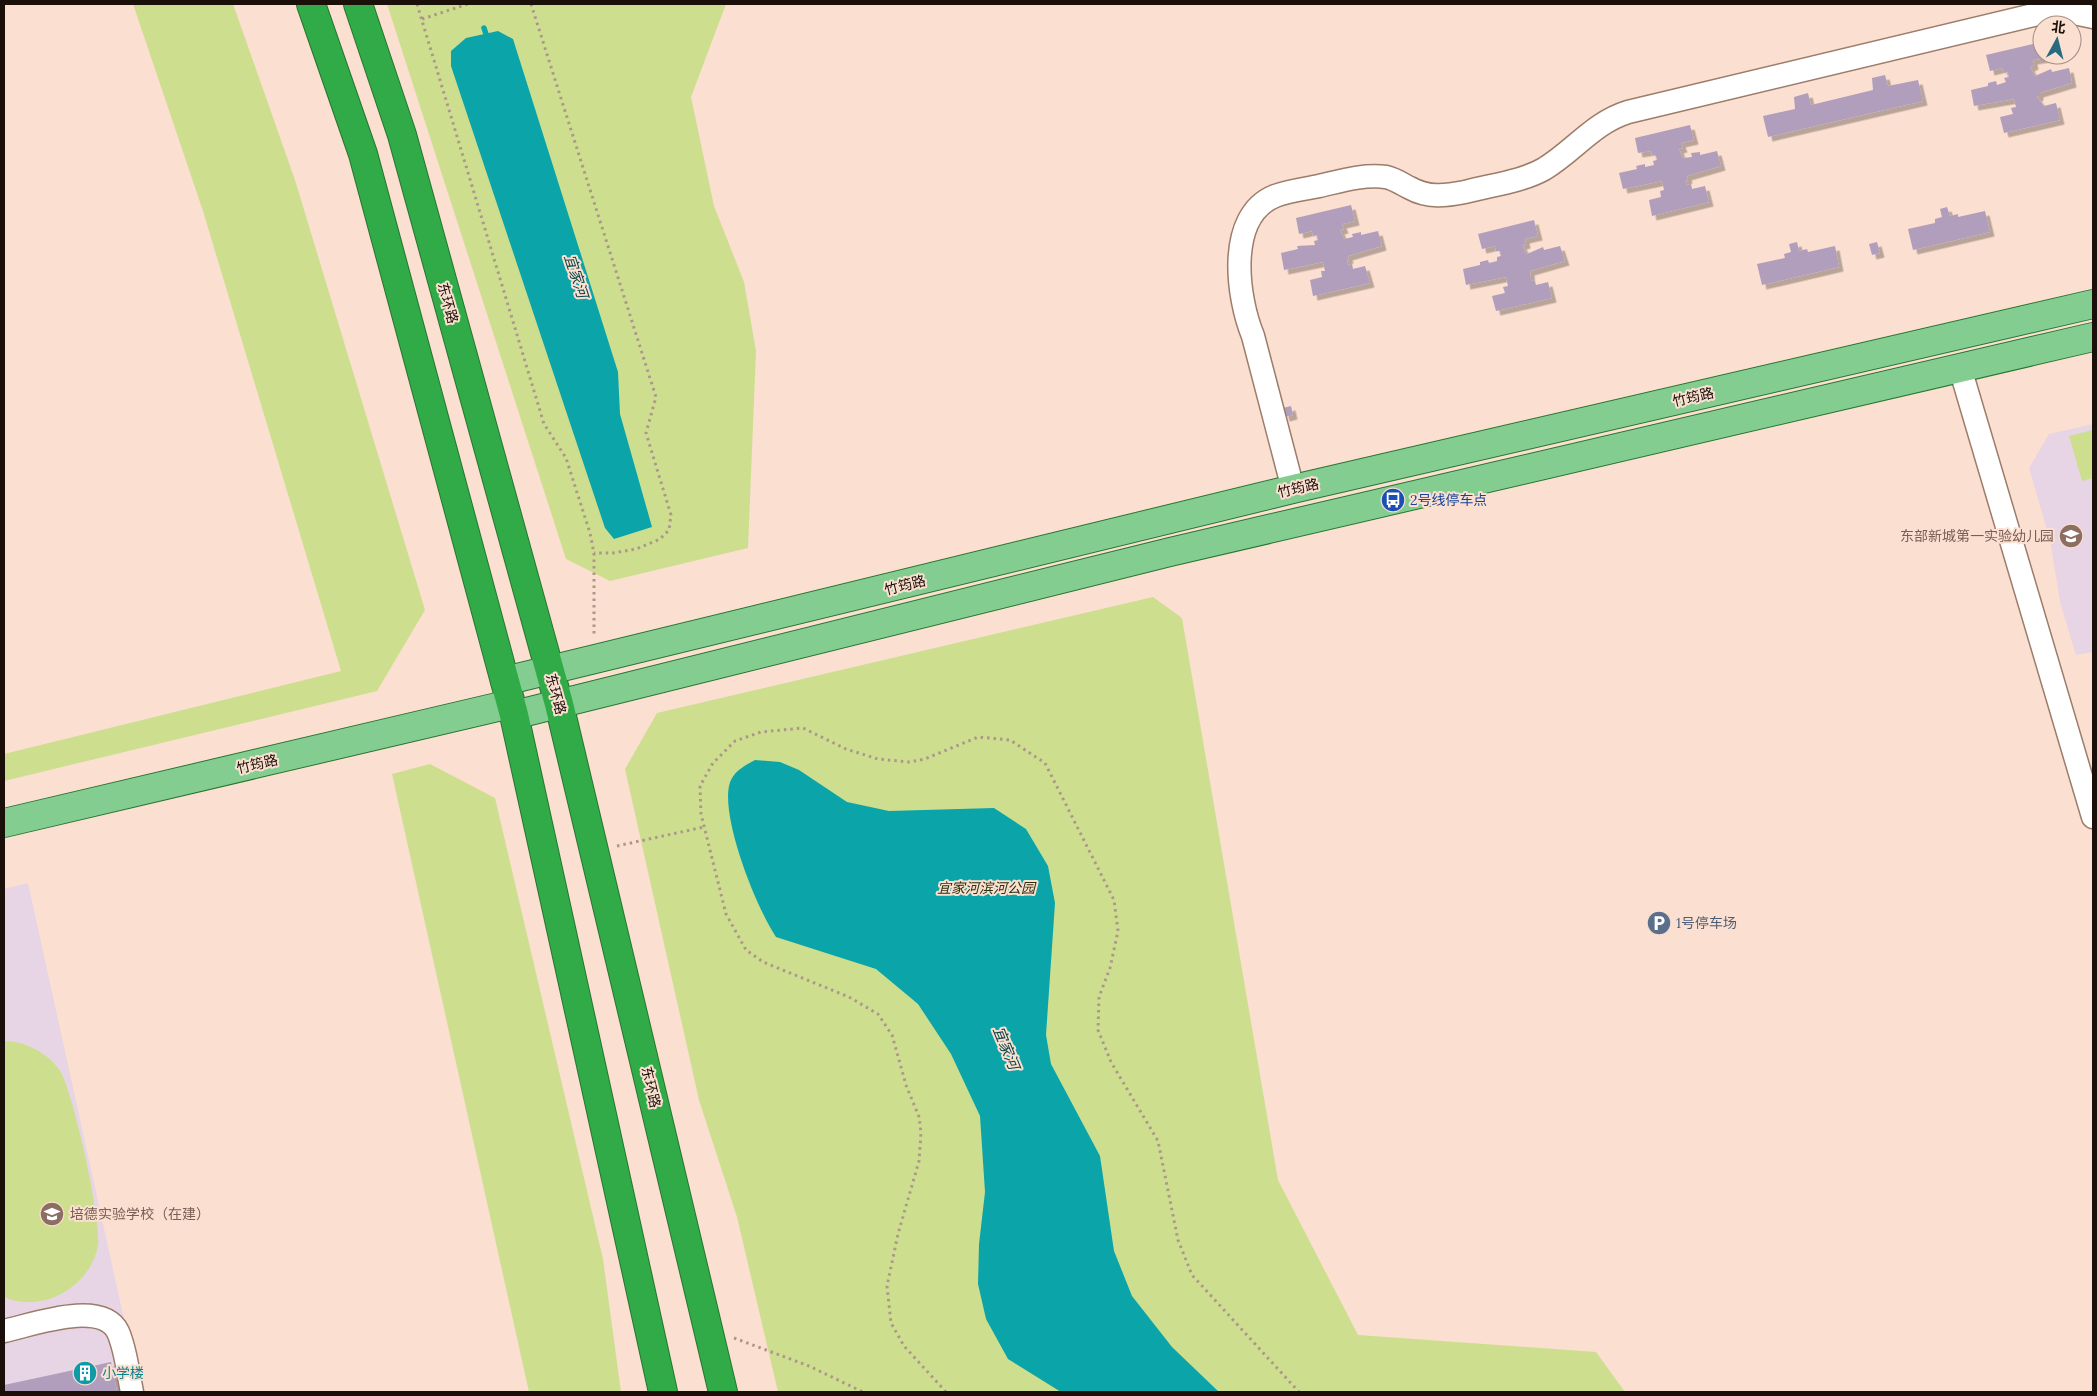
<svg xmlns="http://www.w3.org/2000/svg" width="2097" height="1396" font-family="Lora,'Noto Sans SC',serif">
  <defs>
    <filter id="shadow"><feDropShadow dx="4.5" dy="4.5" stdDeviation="0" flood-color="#0004"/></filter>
  </defs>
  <rect width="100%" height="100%" fill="#fbdfd0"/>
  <path fill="#e7d5e6" d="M 2093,424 L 2093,652 L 2076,655 L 2060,602 L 2050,540 L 2029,468 L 2049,434 Z
    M 28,883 L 140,1392 L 4,1392 L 4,889 Z"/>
  <path fill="#cddf8f" d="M 133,4 L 233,4 L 295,180 L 425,610 L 377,691 L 4,781 L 4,754 L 341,671 L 203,211 Z
    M 387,4 L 726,4 L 691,97 L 714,206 L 744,282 L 756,351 L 748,548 L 610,581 L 566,559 Z
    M 2093,430 L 2093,478 L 2082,481 L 2069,436 Z
    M 1153,597 L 1182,618 L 1278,1180 L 1358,1335 L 1596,1352 L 1625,1392 L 778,1392 L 737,1217 L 699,1100 L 625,769 L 657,713 Z
    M 430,764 L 495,798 L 603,1259 L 621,1392 L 529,1392 L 392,774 Z
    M 4,1041 C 25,1041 46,1052 59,1069 C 73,1089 102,1222 98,1246 C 90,1287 42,1314 4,1297 Z"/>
  <path fill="#0aa4a9" d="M 498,31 L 513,39 L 618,372 L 620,414 L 652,527 L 614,539 L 605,528 L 451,66 L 451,51 L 466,38 Z
    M 755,760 L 780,762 L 799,770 L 847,802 L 889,811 L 994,808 L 1026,829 L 1048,866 L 1055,903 L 1046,1035 L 1051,1064 L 1100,1156 L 1114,1251 L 1132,1296 L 1172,1347 L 1219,1392 L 1061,1392 L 1008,1359 L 986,1319 L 978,1284 L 979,1244 L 985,1192 L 980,1116 L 951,1054 L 918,1004 L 876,969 L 776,937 C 756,907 722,821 729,786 C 732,772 744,766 755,760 Z"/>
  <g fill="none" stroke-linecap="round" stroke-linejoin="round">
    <path stroke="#0aa4a9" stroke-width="5.5" d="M 484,28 L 488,40"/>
  </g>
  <path fill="#b09ebc" filter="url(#shadow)" d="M 2042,42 L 2042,55 L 2046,58 L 2033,60 L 2034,65 L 2030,67 L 2035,76 L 2051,69 L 2052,72 L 2069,68 L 2072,83 L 2039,93 L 2039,96 L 2037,97 L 2044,106 L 2056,103 L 2060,120 L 2004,133 L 2000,117 L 2013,114 L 2011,108 L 2016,107 L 2014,99 L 1974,106 L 1971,90 L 1988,86 L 1988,83 L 1996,81 L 1997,85 L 2006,82 L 2004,78 L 2009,77 L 2008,72 L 2004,73 L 2002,68 L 1990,71 L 1986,55 Z
    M 1885,75 L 1888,86 L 1918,80 L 1923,101 L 1768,137 L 1763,116 L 1795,109 L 1794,97 L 1808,93 L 1811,105 L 1873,90 L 1872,78 Z
    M 1690,125 L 1694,140 L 1681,143 L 1683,148 L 1679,149 L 1683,158 L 1692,157 L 1691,153 L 1700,152 L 1700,155 L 1717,151 L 1721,166 L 1687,176 L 1688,179 L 1686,180 L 1687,185 L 1691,184 L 1692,189 L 1705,186 L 1709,202 L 1652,216 L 1649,200 L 1661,197 L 1660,191 L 1664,190 L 1662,181 L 1623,189 L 1619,173 L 1637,169 L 1636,166 L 1645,164 L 1645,167 L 1654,165 L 1653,161 L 1657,160 L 1656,155 L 1652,155 L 1651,151 L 1638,153 L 1635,138 Z
    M 1351,205 L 1355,221 L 1342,224 L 1344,229 L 1340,230 L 1344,239 L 1353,237 L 1352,234 L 1361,232 L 1361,235 L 1378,231 L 1382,246 L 1348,256 L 1349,259 L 1347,260 L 1348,265 L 1352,264 L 1353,269 L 1365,266 L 1370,283 L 1313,296 L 1310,280 L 1322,277 L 1321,271 L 1325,271 L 1323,262 L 1284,270 L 1281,253 L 1298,249 L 1297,246 L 1315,245 L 1314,241 L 1318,240 L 1317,235 L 1313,236 L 1312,231 L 1299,234 L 1296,218 Z
    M 1947,207 L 1950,216 L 1958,214 L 1958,217 L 1985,211 L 1990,232 L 1913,250 L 1908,229 L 1935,223 L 1935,219 L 1942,217 L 1940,209 Z
    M 1534,220 L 1538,236 L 1525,239 L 1526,244 L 1522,245 L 1527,254 L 1543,247 L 1544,250 L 1560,246 L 1565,261 L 1530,271 L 1531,281 L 1534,280 L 1536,285 L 1548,282 L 1552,298 L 1496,311 L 1492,296 L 1505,293 L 1503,287 L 1508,286 L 1506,277 L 1466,285 L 1463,269 L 1480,265 L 1480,262 L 1488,260 L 1489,263 L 1497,261 L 1497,257 L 1501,256 L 1500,251 L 1496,251 L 1495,246 L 1482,249 L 1478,234 Z
    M 1797,242 L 1799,251 L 1807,249 L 1808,252 L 1835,246 L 1839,267 L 1762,285 L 1757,264 L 1785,258 L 1784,254 L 1791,252 L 1789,244 Z
    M 1877,242 L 1880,253 L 1872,255 L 1869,244 Z
    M 1291,406 L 1293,415 L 1285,417 L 1283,408 Z
    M 111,1362 L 117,1392 L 4,1392 L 4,1385 Z"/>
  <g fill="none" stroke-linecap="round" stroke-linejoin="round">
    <g stroke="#9c7c6b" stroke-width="25">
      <path id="minor" d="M 1960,368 L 2093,817
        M 1293,489 L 1253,336 C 1237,297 1226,216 1275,196 C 1288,191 1305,189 1319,186 C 1341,181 1363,174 1386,177 C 1395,179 1402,184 1410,188 C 1428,198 1445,196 1465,192 C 1490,185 1521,182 1544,169 C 1574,151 1593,123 1628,112 L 2042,13 L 2064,11 L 2093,17
        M 4,1331 C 32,1325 102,1299 118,1332 C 126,1350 128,1373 132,1392"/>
    </g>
    <g stroke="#297432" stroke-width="30">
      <path id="major" d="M 505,681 L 1293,489 L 2093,304
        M 514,715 L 1170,552 L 2093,337
        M 4,823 L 510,704"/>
    </g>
    <g stroke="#297432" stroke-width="30">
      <path id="highway" d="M 311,4 L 363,154 L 514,715 L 663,1392
        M 358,4 L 402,135 L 559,704 L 723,1392"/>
    </g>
    <path stroke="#ad978b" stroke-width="3" stroke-dasharray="2.5 4" stroke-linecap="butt" d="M 417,4 L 544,424 L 566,458 L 590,533 L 594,553 L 594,635
      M 531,4 L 656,397 L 646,433 L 671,515 L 669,530 L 660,539 L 636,549 L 613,553 L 594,553
      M 422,19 L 468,4
      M 617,846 L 704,827
      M 734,1338 L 809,1366 L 863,1392
      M 946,1392 L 904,1346 L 891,1323 L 887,1286 L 898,1234 L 919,1161 L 921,1133 L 919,1117 L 906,1085 L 892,1035 L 878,1014 L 849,997 L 763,962 L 746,950 L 726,914 L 701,814 L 700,786 L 713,763 L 735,741 L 761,732 L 803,728 L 846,749 L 878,759 L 909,762 L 925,759 L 978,737 L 1010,740 L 1045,763 L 1114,900 L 1118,931 L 1110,968 L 1099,997 L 1098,1030 L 1111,1062 L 1158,1141 L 1178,1240 L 1192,1275 L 1299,1392"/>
    <use href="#minor" stroke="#fff" stroke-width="22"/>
    <use href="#major" stroke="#83cd91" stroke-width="28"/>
    <use href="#highway" stroke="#30ab48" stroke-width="28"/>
  </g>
  <defs>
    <g id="bus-disc" transform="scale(1.25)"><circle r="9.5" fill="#1a4fb4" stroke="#fbdfd0"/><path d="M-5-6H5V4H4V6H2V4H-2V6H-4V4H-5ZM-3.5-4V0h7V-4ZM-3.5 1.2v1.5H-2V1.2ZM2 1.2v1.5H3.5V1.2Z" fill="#fff"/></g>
    <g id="school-disc" transform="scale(1.25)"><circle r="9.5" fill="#8d6e63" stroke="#fbdfd0"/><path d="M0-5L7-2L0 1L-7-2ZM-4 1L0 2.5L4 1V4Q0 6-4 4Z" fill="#fff"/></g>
    <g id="parking-disc" transform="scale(1.25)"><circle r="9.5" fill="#5c6f8a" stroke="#fbdfd0"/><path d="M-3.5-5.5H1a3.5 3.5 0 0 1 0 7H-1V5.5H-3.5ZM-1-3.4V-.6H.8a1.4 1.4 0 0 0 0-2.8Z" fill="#fff"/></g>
    <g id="building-disc" transform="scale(1.25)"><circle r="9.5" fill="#0f9aa8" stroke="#fbdfd0"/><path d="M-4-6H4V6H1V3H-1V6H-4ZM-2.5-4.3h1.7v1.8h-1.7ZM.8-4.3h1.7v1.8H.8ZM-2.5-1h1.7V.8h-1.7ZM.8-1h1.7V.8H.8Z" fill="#fff"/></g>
  </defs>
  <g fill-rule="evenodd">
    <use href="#bus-disc" x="1393" y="500"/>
    <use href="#school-disc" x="2071" y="536"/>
    <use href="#parking-disc" x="1659" y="923"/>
    <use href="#school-disc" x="52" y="1214"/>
    <use href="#building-disc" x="85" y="1373"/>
  </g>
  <g text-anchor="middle" stroke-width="4" stroke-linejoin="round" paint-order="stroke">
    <g font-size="14" fill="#1b0f09" stroke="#fbdfd0">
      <text transform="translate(448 303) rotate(75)" y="5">东环路</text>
      <text transform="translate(1693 397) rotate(-13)" y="5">竹筠路</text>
      <text transform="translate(1298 488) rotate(-13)" y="5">竹筠路</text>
      <text transform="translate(905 585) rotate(-14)" y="5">竹筠路</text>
      <text transform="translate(556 694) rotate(75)" y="5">东环路</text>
      <text transform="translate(257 764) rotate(-13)" y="5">竹筠路</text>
      <text transform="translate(651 1087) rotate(77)" y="5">东环路</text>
    </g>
    <g font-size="14" fill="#164399" stroke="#fbdfd0" text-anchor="start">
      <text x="1410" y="505">2号线停车点</text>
    </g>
    <g font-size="14" fill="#785e54" stroke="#fbdfd0" text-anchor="end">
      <text x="2054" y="541">东部新城第一实验幼儿园</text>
      <text x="70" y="1219" text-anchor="start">培德实验学校（在建）</text>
    </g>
    <g font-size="14" font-style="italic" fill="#2b310d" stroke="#fbdfd0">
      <text x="986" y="893">宜家河滨河公园</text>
    </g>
    <g font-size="14" fill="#4e5e75" stroke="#fbdfd0" text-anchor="start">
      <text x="1676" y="928">1号停车场</text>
    </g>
    <g font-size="14" fill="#0d838f" stroke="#fbdfd0" text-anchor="start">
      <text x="102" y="1378">小学楼</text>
    </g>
    <g font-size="15" font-style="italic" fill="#0c4548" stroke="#fbdfd0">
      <text transform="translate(576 276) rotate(72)" y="5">宜家河</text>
      <text transform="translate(1006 1048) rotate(68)" y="5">宜家河</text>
    </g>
  </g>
  <rect width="2097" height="1396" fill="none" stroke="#1b0f09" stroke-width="10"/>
  <g transform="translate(2057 40) rotate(7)"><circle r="24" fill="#fbdfd0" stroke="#a18c80"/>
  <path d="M0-4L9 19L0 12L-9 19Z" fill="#2a6a7f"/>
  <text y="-8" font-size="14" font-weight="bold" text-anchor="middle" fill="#1b0f09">北</text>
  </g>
</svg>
